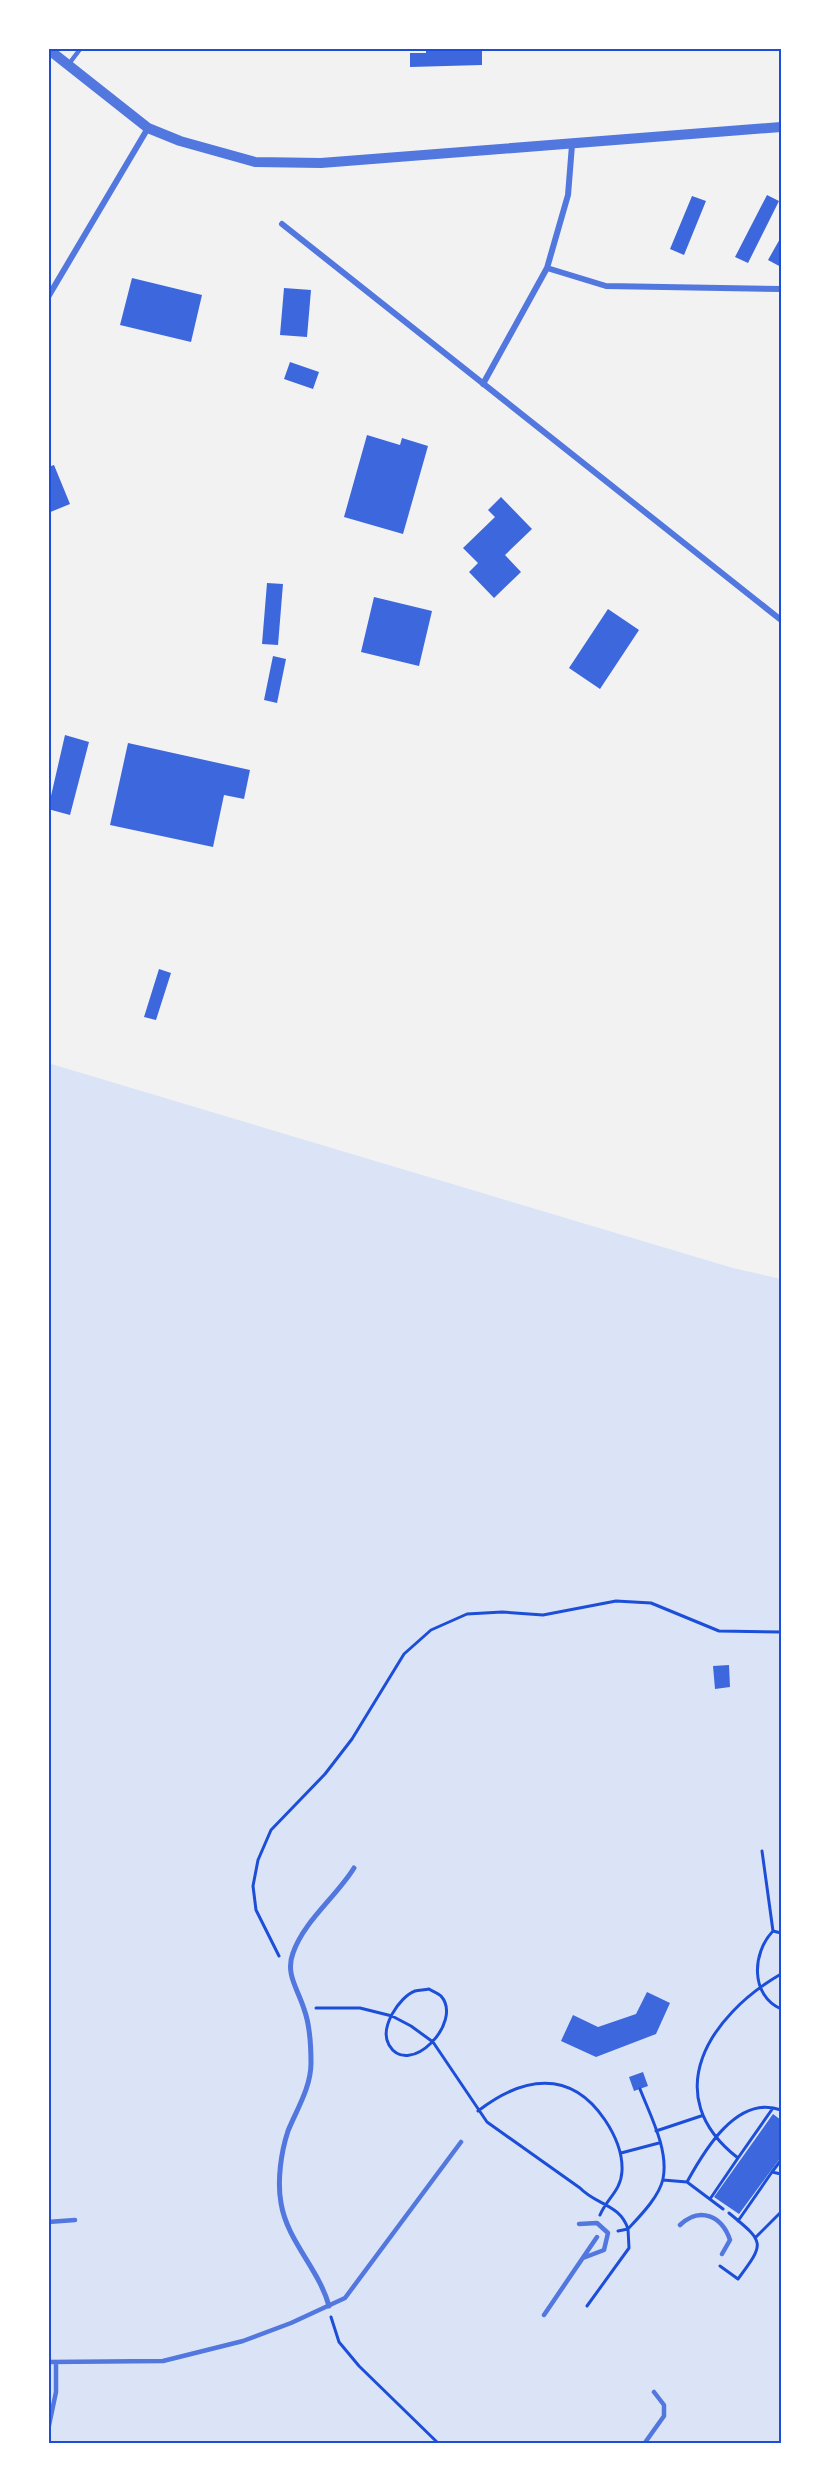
<svg xmlns="http://www.w3.org/2000/svg" width="829" height="2492" font-family="'Asap Condensed',sans-serif">
  <rect width="100%" height="100%" fill="#f2f2f2"/>
  <path fill="#dbe4f7" d="M 48,1063 L 733,1268 L 781,1279 L 781,2444 L 48,2444 Z"/>
  <path fill="#3d67dc" d="M 426,48 L 482,50 L 482,65 L 410,67 L 410,53 L 426,53 Z
    M 767,195 L 779,201 L 748,263 L 735,257 Z
    M 692,196 L 706,201 L 684,255 L 670,249 Z
    M 781,237 L 781,267 L 768,260 Z
    M 132,278 L 202,295 L 191,342 L 120,325 Z
    M 284,288 L 311,290 L 307,337 L 280,335 Z
    M 290,362 L 319,372 L 313,389 L 284,379 Z
    M 367,435 L 400,445 L 402,438 L 428,446 L 403,534 L 344,517 Z
    M 54,465 L 70,504 L 48,513 L 48,467 Z
    M 501,497 L 532,529 L 505,555 L 521,572 L 494,598 L 469,572 L 478,563 L 463,548 L 495,517 L 488,510 Z
    M 267,583 L 283,584 L 278,645 L 262,644 Z
    M 374,597 L 432,611 L 419,666 L 361,652 Z
    M 608,609 L 639,630 L 600,689 L 569,668 Z
    M 273,656 L 286,659 L 277,703 L 264,700 Z
    M 65,735 L 89,742 L 70,815 L 48,809 Z
    M 128,743 L 250,770 L 244,799 L 224,795 L 213,847 L 110,825 Z
    M 159,969 L 171,973 L 156,1020 L 144,1017 Z
    M 729,1665 L 730,1687 L 715,1689 L 713,1666 Z
    M 647,1992 L 670,2003 L 656,2034 L 596,2057 L 561,2041 L 573,2015 L 598,2027 L 636,2014 Z
    M 643,2072 L 648,2086 L 634,2091 L 629,2077 Z
    M 773,2114 L 781,2120 L 781,2157 L 739,2214 L 714,2197 Z"/>
  <g fill="none" stroke-linecap="round" stroke-linejoin="round">
    <path stroke="#1d4ed8" stroke-width="3" d="M 762,1851 L 773,1931
      M 781,1933 L 773,1931 C 752,1953 750,1995 781,2009
      M 279,1956 L 256,1910 L 253,1886 L 258,1860 L 271,1830 L 325,1774 L 352,1739 L 404,1654 L 431,1630 L 467,1614 L 502,1612 L 543,1615 L 616,1601 L 651,1603 L 719,1631 L 781,1632
      M 429,1989 C 432,1991 438,1993 441,1996 C 464,2022 409,2079 389,2045 C 379,2028 399,1997 415,1991 C 419,1990 425,1990 429,1989 Z
      M 316,2008 L 360,2008 L 392,2016 L 411,2026 L 433,2042 L 487,2122 L 580,2188 C 596,2205 620,2204 628,2229 L 618,2231
      M 478,2111 C 522,2077 570,2068 605,2120 C 615,2135 623,2152 622,2171 C 621,2191 607,2198 600,2215
      M 656,2131 L 701,2116
      M 621,2153 L 659,2143
      M 738,2158 L 773,2108
      M 781,2160 L 772,2172 L 781,2174
      M 663,2180 L 687,2182 L 723,2209
      M 687,2182 C 704,2151 737,2094 781,2110
      M 710,2199 L 738,2158 C 657,2095 710,2015 781,1974
      M 738,2221 L 772,2172
      M 756,2237 L 781,2212
      M 720,2266 L 738,2279 C 766,2242 764,2242 729,2213
      M 587,2306 L 629,2248 L 628,2229 C 640,2216 659,2197 663,2179 C 669,2150 650,2115 640,2089
      M 331,2317 L 339,2342 L 359,2366 L 439,2444"/>
    <path stroke="#5277de" stroke-width="4.5" d="M 68,65 L 81,48
      M 48,2222 L 75,2220
      M 579,2224 L 597,2223 L 608,2233 L 604,2250 L 583,2258
      M 680,2225 C 700,2206 722,2216 730,2240 L 722,2254
      M 544,2315 L 597,2237
      M 48,2362 L 163,2361 L 243,2341 L 291,2323 L 345,2298 L 461,2142
      M 48,2430 L 56,2392 L 56,2362
      M 644,2444 L 664,2416 L 664,2405 L 654,2392"/>
    <path stroke="#5277de" stroke-width="5" d="M 329,2306 C 319,2269 287,2241 281,2203 C 277,2181 281,2152 288,2131 C 297,2109 311,2087 311,2063 C 311,2045 310,2025 304,2009 C 298,1989 285,1974 293,1953 C 304,1921 336,1897 354,1868"/>
    <path stroke="#5277de" stroke-width="6" d="M 282,224 L 781,620
      M 547,268 L 606,286 L 781,289
      M 48,297 L 148,128
      M 483,384 L 547,268 L 568,195 L 572,145"/>
    <path stroke="#5277de" stroke-width="10" d="M 48,49 L 148,128 L 180,141 L 255,162 L 321,163 L 781,127"/>
  </g>
  <rect width="829" height="2492" fill="none" stroke="#ffffff" stroke-width="99"/>
  <rect x="50" y="50" width="730" height="2392" fill="none" stroke="#1d4ed8" stroke-width="2"/>
</svg>
